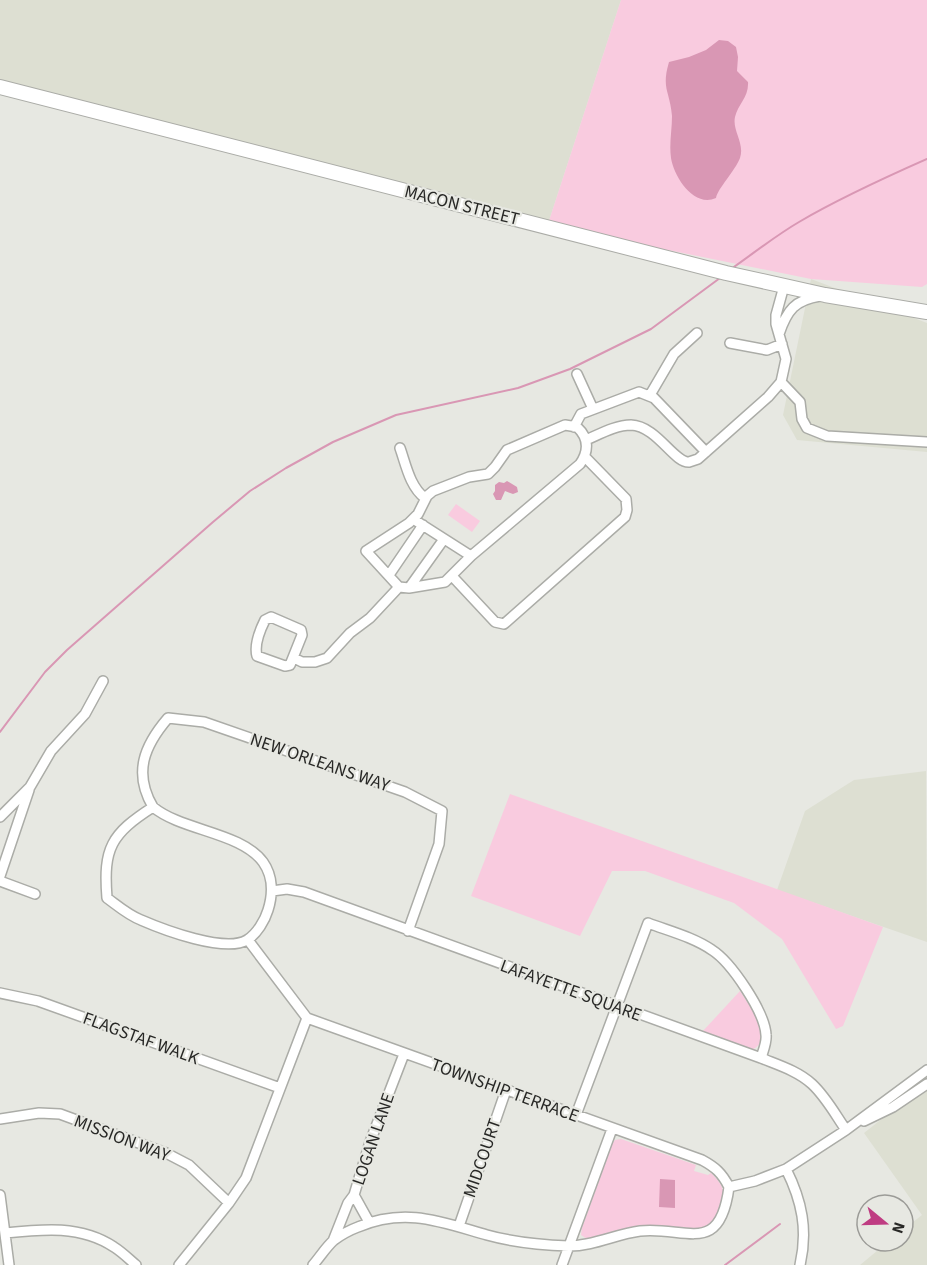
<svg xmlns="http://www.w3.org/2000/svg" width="927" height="1265" font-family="'Source Sans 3',sans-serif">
  <rect width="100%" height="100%" fill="#e7e8e2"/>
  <path fill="#dddfd2" d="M 0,0 L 621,0 L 546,230 L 0,86 Z
    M 811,279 L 927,323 L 927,452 L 797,440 L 783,415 Z
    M 926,771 L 927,942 L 777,890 L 805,811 L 854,780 Z
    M 927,1083 L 927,1265 L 860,1265 L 889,1241 L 903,1241 L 903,1230 L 922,1215 L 864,1133 Z"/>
  <path fill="#f9cbdf" d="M 621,0 L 927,0 L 927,284 L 922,287 L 811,279 L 673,251 L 546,230 Z
    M 456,504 L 480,521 L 472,532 L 448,515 Z
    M 510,794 L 883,927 L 843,1026 L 836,1029 L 782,939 L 734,903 L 645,871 L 612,871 L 580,936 L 471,896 Z
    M 740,991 C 748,1004 777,1040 751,1050 L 702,1032 Z
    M 621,1139 L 696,1165 L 694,1171 L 708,1175 L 711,1173 C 730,1191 724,1199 715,1221 L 699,1230 L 596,1239 L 587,1239 L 581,1235 L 582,1228 L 612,1144 L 615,1140 Z"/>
  <path fill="#d997b4" d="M 719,40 L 728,41 L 736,47 L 738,57 L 737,71 L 748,82 C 749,97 738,104 735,117 C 732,131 745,143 740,158 C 735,171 718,188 716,198 C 694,208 674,177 671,158 C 669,144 672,130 672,116 C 670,91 661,89 669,62 L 689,57 L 706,50 Z
    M 507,481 L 517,487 L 518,492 L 513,494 L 505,491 L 501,500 L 496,500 L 493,494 L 495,491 L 495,485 L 499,482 L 504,483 Z
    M 660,1179 L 675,1180 L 675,1208 L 659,1207 Z"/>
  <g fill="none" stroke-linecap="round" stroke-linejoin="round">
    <path stroke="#d997b4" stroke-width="2" d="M 731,269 C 754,253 775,236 799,222 C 840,198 884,178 927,159
      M 0,732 L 45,672 L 67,650 L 213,522 L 250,491 L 286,468 L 333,442 L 396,415 L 518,388 L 570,369 L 651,329 L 720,278
      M 725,1265 L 780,1224"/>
    <g stroke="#abaca7" stroke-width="12">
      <path id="minor" d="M 779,334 C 787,310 795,300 820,296
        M 730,343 L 767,350 L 782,344
        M 577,374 L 593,409
        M 781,382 L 800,402 L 802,419 L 807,428 L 827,436 L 927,442
        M 650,395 L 674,354 L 697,333
        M 565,425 L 577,427 C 589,438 589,451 580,464 L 471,556 L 445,582 L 409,588 L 399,587 L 366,551 L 409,523 L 418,514 L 427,496 L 433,491 L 469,477 L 488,474 L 495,467 L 507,450 Z
        M 574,427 L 581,414 L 639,392 L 654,398 L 706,452
        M 586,440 C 600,434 616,425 631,425 C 657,426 674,463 689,462 C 692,461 695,460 698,459 L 768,397 L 781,382 L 786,359 L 776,324 L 776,315 L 784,286
        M 400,448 C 406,465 410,487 425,498
        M 413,519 L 471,556
        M 389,575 L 423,525
        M 452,576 L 495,622 L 504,624 L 625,517 L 627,510 L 626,499 L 585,457
        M 409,588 L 444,539
        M 271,617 L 301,630 L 302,635 L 290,665 L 285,666 L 257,656 C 254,645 260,630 265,620 Z
        M 294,658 L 302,662 L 315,662 L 327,658 L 350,633 L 370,618 L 399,587
        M 153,807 C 133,773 144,746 168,718 L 204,722 L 405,792 L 442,811 L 439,844 L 408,931
        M 153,807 C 182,831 241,832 263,862 C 273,876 273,894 268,910 C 265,920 257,934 247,940 C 225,953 164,930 141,920 C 128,915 118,906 107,898 C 103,848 111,834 153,807 Z
        M 0,817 L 30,787 L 51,751 L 85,714 L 103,681
        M 0,876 L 29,790
        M 0,881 L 35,894
        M 272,891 L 287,889 L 304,892 L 761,1058 C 778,1065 798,1071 812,1084 C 826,1097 835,1114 846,1130
        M 248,940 L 307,1018 L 702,1160 C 715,1167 722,1173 729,1187 L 755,1181 L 786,1169 L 846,1130 L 927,1070
        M 0,993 L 38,1001 L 280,1088
        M 576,1115 L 648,923 C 669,931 693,937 712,950 C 731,962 765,1012 766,1035 C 767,1042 763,1051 761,1058
        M 0,1119 L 39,1113 L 60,1114 L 166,1153 L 189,1165 L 229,1203
        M 864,1121 L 893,1107 L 927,1084
        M 786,1169 C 802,1201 808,1230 800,1265
        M 0,1195 L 9,1265
        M 369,1222 L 354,1195 L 370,1142 L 404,1054
        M 459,1226 L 506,1090
        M 5,1233 C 43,1229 81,1225 114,1247 C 122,1252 129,1259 136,1265
        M 333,1241 L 348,1203 L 354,1195
        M 179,1265 L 229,1203 L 246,1178 L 307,1018
        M 313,1265 C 320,1257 326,1247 334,1240 C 341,1235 350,1230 358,1227 C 406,1207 441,1222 487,1235 C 512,1242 542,1245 569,1246 C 594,1246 616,1234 640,1231 C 686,1226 720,1257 729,1187
        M 562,1265 L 612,1129"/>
    </g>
    <g stroke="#abaca7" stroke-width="16">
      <path id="primary" d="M 0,87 L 726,273 L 825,295 L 927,312"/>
    </g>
    <use href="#minor" stroke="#fff" stroke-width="9"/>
    <use href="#primary" stroke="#fff" stroke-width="14"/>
  </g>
  <g text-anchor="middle" stroke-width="4.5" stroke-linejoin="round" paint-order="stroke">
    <g font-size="18" fill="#282826" stroke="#e7e8e2">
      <text transform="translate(462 205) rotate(14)" y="6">MACON STREET</text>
      <text transform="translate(320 762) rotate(19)" y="6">NEW ORLEANS WAY</text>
      <text transform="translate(571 990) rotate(20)" y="6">LAFAYETTE SQUARE</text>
      <text transform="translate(141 1038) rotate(20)" y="6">FLAGSTAF WALK</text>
      <text transform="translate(505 1090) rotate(20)" y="6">TOWNSHIP TERRACE</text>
      <text transform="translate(122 1138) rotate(21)" y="6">MISSION WAY</text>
      <text transform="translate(373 1139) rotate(-71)" y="6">LOGAN LANE</text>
      <text transform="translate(482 1158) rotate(-71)" y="6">MIDCOURT</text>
    </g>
  </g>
  <g transform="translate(885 1223) rotate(109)"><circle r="28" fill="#e7e8e2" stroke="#9b9b97" stroke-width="1.5"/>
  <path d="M0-4.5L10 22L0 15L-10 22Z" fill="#bf3c82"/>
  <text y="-9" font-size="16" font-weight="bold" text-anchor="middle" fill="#282826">N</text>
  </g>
</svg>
